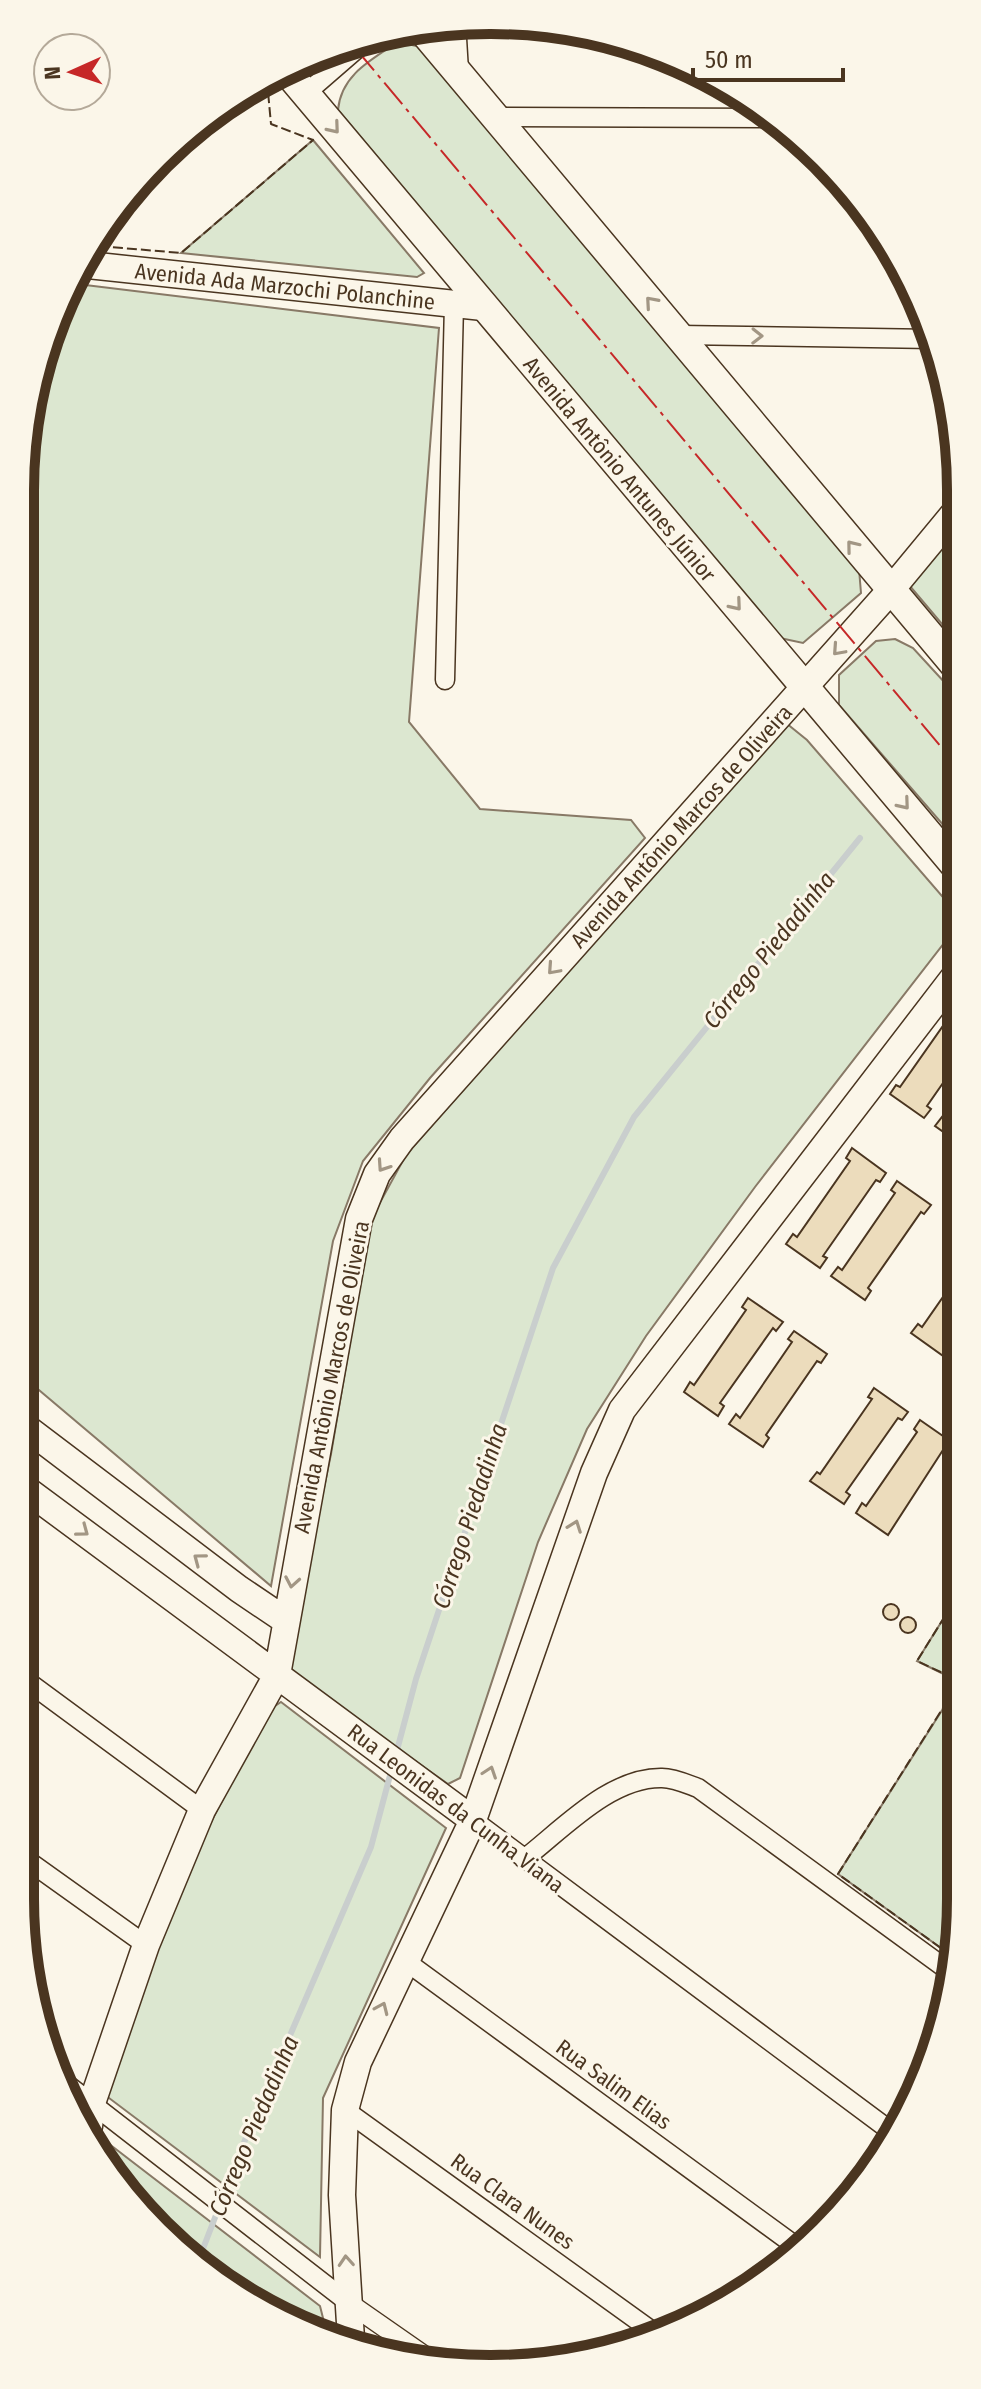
<svg xmlns="http://www.w3.org/2000/svg" width="981" height="2389" font-family="'Fira Sans Condensed',sans-serif">
  <rect width="100%" height="100%" fill="#fbf6e9"/>
  <path fill="#dce7d0" stroke="#887966" stroke-width="2" d="M 398,42 L 421,47 L 859,569 L 861,593 L 803,643 L 780,638 L 338,110 C 341,75 371,60 398,42 Z
    M 313,140 L 424,273 L 417,277 L 181,253 Z
    M 77,284 L 439,328 L 409,722 L 480,809 L 631,820 L 645,838 L 430,1078 L 363,1161 L 333,1241 L 271,1586 L 20,1374 L 20,491 L 45,340 Z
    M 957,529 L 958,643 L 909,585 Z
    M 895,639 L 913,648 L 958,697 L 958,842 L 839,705 L 839,675 L 876,641 Z
    M 786,723 L 807,740 L 955,911 L 951,934 L 755,1187 L 646,1336 L 587,1429 L 538,1542 L 460,1778 L 448,1784 L 286,1671 L 331,1454 L 371,1219 L 406,1155 Z
    M 960,1592 L 961,1898 L 952,1956 L 838,1874 L 960,1682 L 917,1661 Z
    M 281,1702 L 446,1828 L 323,2098 L 320,2257 L 105,2095 L 180,1882 L 269,1710 Z
    M 104,2140 L 320,2306 L 326,2330 L 256,2306 L 136,2208 L 101,2147 Z"/>
  <g fill="none" stroke-linecap="round" stroke-linejoin="round">
    <path stroke="#c9cecd" stroke-width="6" d="M 396,1754 L 416,1679 L 553,1268 L 634,1117 L 860,838
      M 199,2259 L 245,2140 L 371,1847 L 392,1768"/>
  </g>
  <path fill="#ecdcbc" stroke="#4a3520" stroke-width="2" d="M 954,1001 L 959,1004 L 959,1060 L 927,1106 L 931,1109 L 924,1118 L 890,1094 L 896,1085 L 900,1087 L 952,1013 L 948,1010 Z
    M 959,1101 L 959,1143 L 935,1126 L 942,1117 L 946,1120 Z
    M 852,1148 L 886,1173 L 880,1182 L 876,1180 L 823,1256 L 827,1258 L 820,1268 L 786,1244 L 793,1234 L 797,1237 L 850,1161 L 846,1158 Z
    M 897,1181 L 931,1205 L 924,1214 L 921,1212 L 868,1288 L 871,1291 L 865,1300 L 831,1276 L 838,1267 L 842,1270 L 895,1193 L 891,1190 Z
    M 959,1274 L 959,1329 L 948,1346 L 952,1348 L 946,1358 L 911,1333 L 918,1324 L 922,1327 Z
    M 748,1298 L 783,1322 L 776,1331 L 773,1328 L 720,1403 L 724,1406 L 718,1416 L 684,1392 L 690,1382 L 694,1385 L 746,1310 L 742,1307 Z
    M 794,1331 L 827,1354 L 821,1363 L 817,1361 L 766,1435 L 769,1438 L 763,1447 L 729,1424 L 736,1414 L 740,1418 L 792,1342 L 788,1339 Z
    M 874,1388 L 908,1412 L 902,1420 L 898,1418 L 846,1492 L 850,1495 L 844,1504 L 810,1481 L 817,1472 L 820,1474 L 872,1399 L 868,1397 Z
    M 920,1420 L 953,1443 L 947,1452 L 943,1450 L 888,1535 L 856,1513 L 862,1503 L 866,1506 L 917,1432 L 914,1429 Z
    M883 1612a8 8 0 1 1 16 0a8 8 0 1 1-16 0Z
    M900 1625a8 8 0 1 1 16 0a8 8 0 1 1-16 0Z"/>
  <g fill="none" stroke-linecap="round" stroke-linejoin="round">
    <g stroke="#4a3520" stroke-width="21">
      <path id="street" d="M 456,22 L 459,71
        M 305,94 L 358,48
        M 492,117 L 773,118
        M 679,335 L 933,339
        M 445,680 L 454,304
        M 20,1676 L 202,1810
        M 473,1820 L 892,2132
        M 20,1855 L 146,1945
        M 524,1859 C 563,1829 610,1777 662,1778 C 674,1778 687,1784 698,1788 L 949,1971
        M 404,1960 L 797,2247
        M 64,2082 L 349,2303 L 438,2365
        M 345,2110 L 652,2331"/>
    </g>
    <g stroke="#4a3520" stroke-width="29">
      <path id="secondary" d="M 88,265 L 483,307
        M 20,1423 L 239,1589 L 285,1620
        M 20,1485 L 473,1820
        M 89,2126 L 92,2103 L 146,1945 L 202,1810 L 277,1675 L 359,1219 L 377,1174 L 402,1139 L 890,591 L 957,510
        M 351,2339 L 342,2195 L 345,2110 L 358,2062 L 473,1820 L 594,1473 L 622,1410 L 958,972"/>
    </g>
    <g stroke="#4a3520" stroke-width="31">
      <path id="primary" d="M 423,31 L 958,669
        M 284,68 L 958,869"/>
    </g>
    <use href="#street" stroke="#fbf6e9" stroke-width="18"/>
    <use href="#secondary" stroke="#fbf6e9" stroke-width="26"/>
    <use href="#primary" stroke="#fbf6e9" stroke-width="28"/>
    <path stroke="#4a3520" stroke-width="2" stroke-dasharray="10 4" stroke-linecap="butt" d="M 99,246 L 181,253 L 313,140 L 271,124 L 267,81
      M 960,1592 L 917,1661 L 960,1681
      M 952,1956 L 838,1874 L 960,1681"/>
    <path stroke="#c62828" stroke-width="2" stroke-dasharray="28 6 4 6" stroke-linecap="butt" d="M 356,49 L 958,767"/>
  </g>
  <defs><path id="oneway-chevron" d="M-2-3.5L2.5 0L-2 3.5" fill="none" stroke-width="1.6" stroke-linecap="round" stroke-linejoin="round" transform="scale(2)"/></defs>
  <g stroke="#a29684">
    <use href="#oneway-chevron" transform="translate(334 128) rotate(50)"/>
    <use href="#oneway-chevron" transform="translate(651 302) rotate(-131)"/>
    <use href="#oneway-chevron" transform="translate(757 336) rotate(1)"/>
    <use href="#oneway-chevron" transform="translate(852 546) rotate(-129)"/>
    <use href="#oneway-chevron" transform="translate(736 605) rotate(50)"/>
    <use href="#oneway-chevron" transform="translate(838 650) rotate(132)"/>
    <use href="#oneway-chevron" transform="translate(904 804) rotate(50)"/>
    <use href="#oneway-chevron" transform="translate(553 969) rotate(132)"/>
    <use href="#oneway-chevron" transform="translate(383 1166) rotate(124)"/>
    <use href="#oneway-chevron" transform="translate(575 1526) rotate(-70)"/>
    <use href="#oneway-chevron" transform="translate(83 1531) rotate(37)"/>
    <use href="#oneway-chevron" transform="translate(199 1559) rotate(-143)"/>
    <use href="#oneway-chevron" transform="translate(292 1582) rotate(100)"/>
    <use href="#oneway-chevron" transform="translate(490 1772) rotate(-71)"/>
    <use href="#oneway-chevron" transform="translate(382 2008) rotate(-66)"/>
    <use href="#oneway-chevron" transform="translate(346 2261) rotate(-94)"/>
  </g>
  <g text-anchor="middle" stroke-width="6" stroke-linejoin="round" paint-order="stroke">
    <g font-size="22" fill="#4a3520" stroke="#fbf6e9">
      <text transform="translate(285 286) rotate(6)" y="8">Avenida Ada Marzochi Polanchine</text>
      <text transform="translate(620 469) rotate(50)" y="8">Avenida Antônio Antunes Júnior</text>
      <text transform="translate(681 826) rotate(-48)" y="8">Avenida Antônio Marcos de Oliveira</text>
      <text transform="translate(331 1377) rotate(-79)" y="8">Avenida Antônio Marcos de Oliveira</text>
      <text transform="translate(456 1808) rotate(37)" y="8">Rua Leonidas da Cunha Viana</text>
      <text transform="translate(614 2084) rotate(36)" y="8">Rua Salim Elias</text>
      <text transform="translate(513 2201) rotate(36)" y="8">Rua Clara Nunes</text>
    </g>
    <g font-size="24" font-style="italic" fill="#4a3520" stroke="#fbf6e9">
      <text transform="translate(769 950) rotate(-51)" y="8">Córrego Piedadinha</text>
      <text transform="translate(470 1516) rotate(-72)" y="8">Córrego Piedadinha</text>
      <text transform="translate(254 2126) rotate(-67)" y="8">Córrego Piedadinha</text>
    </g>
  </g>
  <path d="M0 0H981V2389H0ZM490 34H491A456 456 0 0 1 947 490V1899A456 456 0 0 1 491 2355H490A456 456 0 0 1 34 1899V490A456 456 0 0 1 490 34Z" fill="#fbf6e9" fill-rule="evenodd"/>
  <path fill="none" stroke="#4a3520" stroke-width="10" d="M490 34H491A456 456 0 0 1 947 490V1899A456 456 0 0 1 491 2355H490A456 456 0 0 1 34 1899V490A456 456 0 0 1 490 34Z"/>
  <g transform="translate(72 72) rotate(267)"><circle r="38" fill="#fbf6e9" stroke="#b4a999" stroke-width="2"/>
  <path d="M0-6L14 30L0 20L-14 30Z" fill="#c62828"/>
  <text y="-12" font-size="22" font-weight="bold" text-anchor="middle" fill="#4a3520">N</text>
  </g>
  <path d="M693 68v12h150v-12" fill="none" stroke="#4a3520" stroke-width="4"/>
  <text x="705" y="68" font-size="24" fill="#4a3520" stroke="#fbf6e9" stroke-width="6" paint-order="stroke">50 m</text>
</svg>
